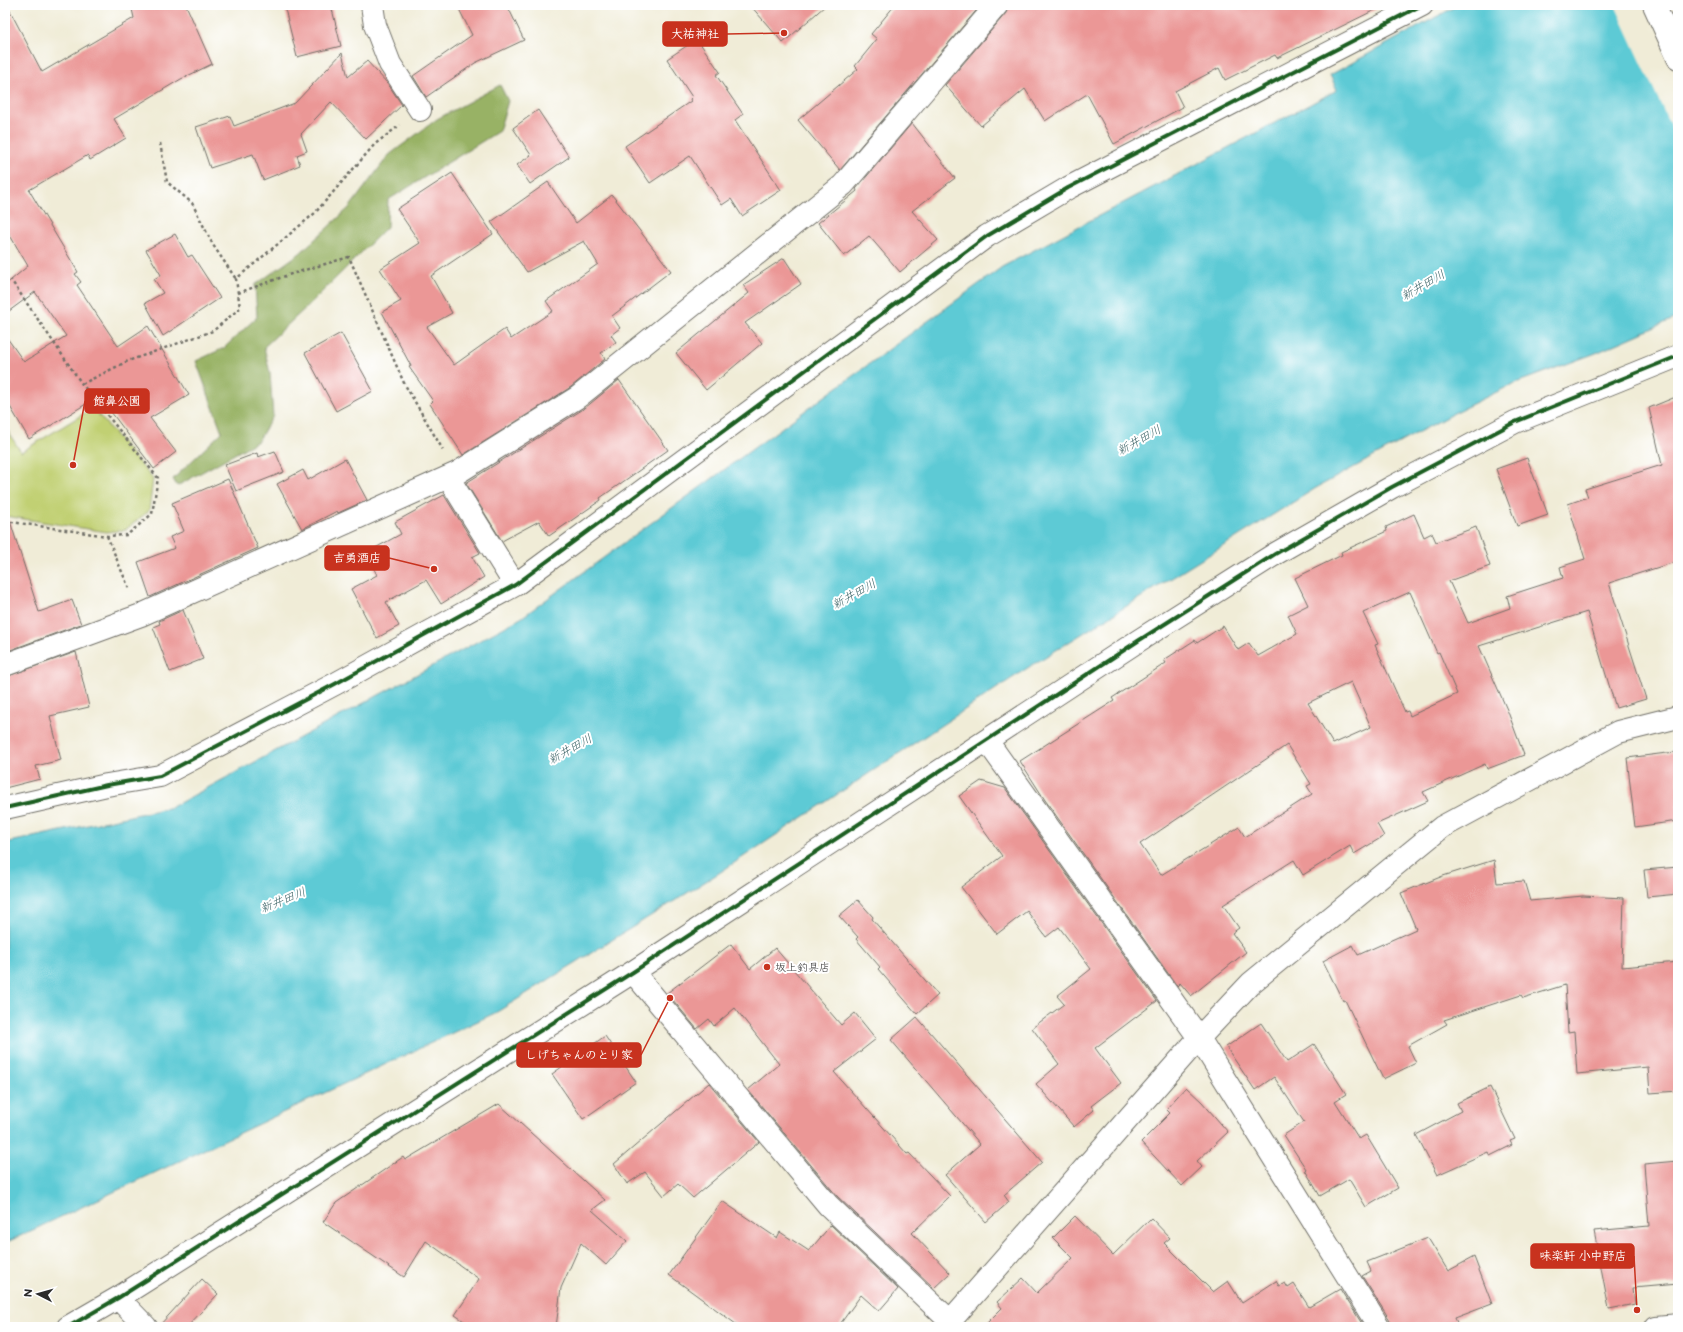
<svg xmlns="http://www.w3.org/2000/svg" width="1683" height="1332" font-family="'Balsamiq Sans','Klee One',sans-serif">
  <rect width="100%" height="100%" fill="#fff"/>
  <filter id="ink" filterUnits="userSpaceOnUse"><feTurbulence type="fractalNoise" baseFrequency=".025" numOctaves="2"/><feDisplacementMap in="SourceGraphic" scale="8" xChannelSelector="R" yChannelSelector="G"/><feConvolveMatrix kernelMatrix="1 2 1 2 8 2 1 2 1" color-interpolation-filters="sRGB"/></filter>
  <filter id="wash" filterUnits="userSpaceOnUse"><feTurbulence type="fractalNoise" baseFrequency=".012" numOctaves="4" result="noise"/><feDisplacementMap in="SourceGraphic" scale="16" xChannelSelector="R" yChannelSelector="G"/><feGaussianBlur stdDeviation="0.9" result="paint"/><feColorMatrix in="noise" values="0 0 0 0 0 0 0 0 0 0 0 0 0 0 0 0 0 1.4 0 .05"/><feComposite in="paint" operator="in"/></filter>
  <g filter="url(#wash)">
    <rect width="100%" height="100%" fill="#f0ecd7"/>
    <path fill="#c1d073" stroke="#767e4f" d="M 93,408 L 153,479 L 149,511 L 125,530 L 107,532 L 5,516 L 5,427 L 21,452 Z"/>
    <path fill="#98b265" stroke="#626e48" d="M 500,85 L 508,101 L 499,131 L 388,200 L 387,227 L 312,302 L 264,347 L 270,373 L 273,416 L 258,441 L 177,486 L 173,479 L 222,432 L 196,361 L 224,348 L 257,317 L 255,285 L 300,253 L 349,208 L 389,155 L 437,119 Z"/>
    <path fill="#5dcad5" stroke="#447a80" d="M 1458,5 L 1678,5 L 1678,317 L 1596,353 L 1513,384 L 1452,414 L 1316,488 L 1029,667 L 719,873 L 497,1012 L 5,1243 L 5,843 L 172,807 L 521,618 L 1002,267 L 1337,90 L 1330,75 Z"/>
    <path fill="#f0ecd7" d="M 1615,5 L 1678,5 L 1678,142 Z"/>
    <g id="blocks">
      <path fill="#eb9796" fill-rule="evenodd" d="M 5,5 L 7,5 L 42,72 L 134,18 L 131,5 L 186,5 L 212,64 L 181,79 L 114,119 L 126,138 L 90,160 L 88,155 L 29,190 L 78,272 L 75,274 L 81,282 L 77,285 L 118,346 L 148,326 L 189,395 L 150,418 L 176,452 L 154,469 L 99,396 L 29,439 L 5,398 L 5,335 L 24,362 L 66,336 L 35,292 L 5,314 L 5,285 L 28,266 L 5,227 Z
        M 284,5 L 331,5 L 341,46 L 297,57 Z
        M 457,5 L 507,5 L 524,40 L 475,63 L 426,97 L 413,76 L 472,35 Z
        M 750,5 L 826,5 L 783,43 Z
        M 895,5 L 981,5 L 840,170 L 798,120 L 858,69 L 855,66 L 877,39 L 871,34 Z
        M 1009,5 L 1385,5 L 1277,58 L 1275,55 L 1225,80 L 1219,68 L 1175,91 L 1183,107 L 1114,144 L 1087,94 L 1045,121 L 1025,89 L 981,126 L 945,85 L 1006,13 Z
        M 697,39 L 720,72 L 716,75 L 743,114 L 735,120 L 781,190 L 742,216 L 731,199 L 722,205 L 690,156 L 650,183 L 625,146 L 691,101 L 690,99 L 692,97 L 667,59 Z
        M 342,53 L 348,77 L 367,61 L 388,84 L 402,105 L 366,139 L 331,102 L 301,134 L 307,151 L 297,155 L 300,165 L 263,180 L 253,154 L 210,168 L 196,127 L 230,116 L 234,126 L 295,103 Z
        M 538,110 L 569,157 L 530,184 L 517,165 L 531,155 L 513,128 Z
        M 912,123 L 955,178 L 912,211 L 938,240 L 900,272 L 869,236 L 844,256 L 818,223 L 857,191 L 856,189 Z
        M 452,173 L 493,234 L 431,276 L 452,313 L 427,327 L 454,365 L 505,329 L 511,339 L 553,311 L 546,301 L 598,264 L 584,241 L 527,272 L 491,222 L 548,182 L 576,223 L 612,195 L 671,271 L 612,316 L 620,328 L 611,335 L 616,342 L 601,353 L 605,359 L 571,387 L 463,455 L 430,404 L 433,401 L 409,367 L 411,366 L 382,312 L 401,301 L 380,269 L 420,243 L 397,209 Z
        M 175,234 L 188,257 L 192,255 L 220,298 L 163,336 L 145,303 L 163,293 L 154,279 L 161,275 L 146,250 Z
        M 784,258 L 801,284 L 745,323 L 762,343 L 706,390 L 676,353 L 749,293 L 743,285 Z
        M 341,333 L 373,391 L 336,411 L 305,353 Z
        M 619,380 L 668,450 L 600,498 L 601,500 L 549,536 L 539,521 L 502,541 L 466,483 L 585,408 Z
        M 1678,396 L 1678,561 L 1609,583 L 1646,699 L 1616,708 L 1587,612 L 1479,646 L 1508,712 L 1524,755 L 1487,769 L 1485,764 L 1423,792 L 1428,801 L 1377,824 L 1384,836 L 1354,854 L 1350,846 L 1303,875 L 1294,860 L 1223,905 L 1239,928 L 1232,933 L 1246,952 L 1191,996 L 1180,983 L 1177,986 L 1045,800 L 1020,761 L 1114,701 L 1112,698 L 1166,663 L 1164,660 L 1195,640 L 1197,643 L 1223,626 L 1238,650 L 1249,643 L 1258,656 L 1297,634 L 1288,615 L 1308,605 L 1295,578 L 1342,555 L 1341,552 L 1387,531 L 1386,527 L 1414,514 L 1424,537 L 1432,533 L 1436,542 L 1476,527 L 1490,566 L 1449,581 L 1468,623 L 1510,608 L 1507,596 L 1563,578 L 1560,567 L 1585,559 L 1568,504 L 1588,497 L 1585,489 L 1662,465 L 1649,408 ZM 1410,592 L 1437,653 L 1439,652 L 1457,694 L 1410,716 L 1408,711 L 1405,712 L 1375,645 L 1378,644 L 1363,613 ZM 1351,682 L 1371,727 L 1333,744 L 1308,703 ZM 1287,745 L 1311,784 L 1307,786 L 1312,794 L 1245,837 L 1239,827 L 1161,875 L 1140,844 Z
        M 275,451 L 284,472 L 236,491 L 225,465 L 257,453 L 258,457 Z
        M 1527,458 L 1548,515 L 1517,526 L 1496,469 Z
        M 345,459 L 367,500 L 338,513 L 337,511 L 302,529 L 277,484 L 303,470 L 308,480 Z
        M 228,479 L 258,548 L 150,597 L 138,562 L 175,548 L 170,537 L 184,531 L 172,503 Z
        M 444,495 L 480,553 L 472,557 L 484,577 L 441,604 L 426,580 L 386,602 L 399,626 L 377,638 L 351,589 L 377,575 L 366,553 L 401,534 L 395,522 Z
        M 5,521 L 10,521 L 39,612 L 72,600 L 81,624 L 5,652 Z
        M 183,610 L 203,659 L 170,672 L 153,627 L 160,624 L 159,621 Z
        M 76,652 L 89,707 L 50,716 L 61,760 L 36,766 L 40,779 L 5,788 L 5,677 Z
        M 1675,752 L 1678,771 L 1678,821 L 1635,827 L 1627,758 Z
        M 981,781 L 1005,788 L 1157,1001 L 1095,1048 L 1121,1083 L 1091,1106 L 1094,1110 L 1074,1127 L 1036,1084 L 1059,1064 L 1032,1028 L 1064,1004 L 1057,996 L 1091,969 L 1059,927 L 1046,937 L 1027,911 L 997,934 L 961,887 L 1002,856 L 959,796 Z
        M 1494,860 L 1497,883 L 1524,881 L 1530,901 L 1583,896 L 1624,898 L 1622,967 L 1678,962 L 1678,1091 L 1650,1093 L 1648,1067 L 1577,1074 L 1574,1031 L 1568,1032 L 1565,985 L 1523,998 L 1521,995 L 1444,1020 L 1447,1024 L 1408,1046 L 1416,1063 L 1383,1079 L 1345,1000 L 1343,1001 L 1323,961 L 1353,945 L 1358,955 L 1416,929 L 1401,893 L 1443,876 Z
        M 1678,867 L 1678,894 L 1647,897 L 1644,870 Z
        M 858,900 L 873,917 L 872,919 L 938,995 L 917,1014 L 878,969 L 880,967 L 856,939 L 858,937 L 839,916 Z
        M 731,944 L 750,969 L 775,948 L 841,1025 L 855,1013 L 876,1039 L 834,1072 L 907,1154 L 909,1153 L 950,1196 L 912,1233 L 950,1273 L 934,1288 L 837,1196 L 748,1090 L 779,1064 L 735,1008 L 714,1026 L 709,1019 L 697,1029 L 667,993 Z
        M 917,1017 L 1042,1162 L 1004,1195 L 1009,1202 L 986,1222 L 945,1175 L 980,1144 L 891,1040 Z
        M 1261,1023 L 1287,1062 L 1314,1044 L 1346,1094 L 1335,1101 L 1359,1139 L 1366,1135 L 1398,1188 L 1366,1207 L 1349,1179 L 1320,1196 L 1305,1170 L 1306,1169 L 1284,1135 L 1304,1122 L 1274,1077 L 1255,1090 L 1226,1047 Z
        M 605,1036 L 636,1082 L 583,1119 L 552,1074 Z
        M 709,1083 L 759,1142 L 693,1198 L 678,1184 L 664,1196 L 645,1172 L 627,1184 L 614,1164 Z
        M 1186,1087 L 1202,1102 L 1228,1132 L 1197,1161 L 1202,1167 L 1182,1186 L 1141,1142 L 1170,1113 L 1166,1109 Z
        M 1490,1087 L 1515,1139 L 1510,1141 L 1512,1145 L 1490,1156 L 1488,1152 L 1437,1175 L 1416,1135 L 1461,1111 L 1457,1103 Z
        M 499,1104 L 605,1200 L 592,1210 L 627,1241 L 606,1265 L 581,1243 L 561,1288 L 556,1327 L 473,1327 L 455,1315 L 479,1279 L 426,1241 L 404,1277 L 323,1222 L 336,1203 L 403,1157 L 405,1160 Z
        M 1678,1161 L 1678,1284 L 1633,1288 L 1635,1304 L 1609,1309 L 1594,1231 L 1649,1226 L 1644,1164 Z
        M 722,1201 L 777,1238 L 780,1232 L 809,1251 L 831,1225 L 898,1289 L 879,1311 L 861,1295 L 838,1327 L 740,1327 L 669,1275 Z
        M 1075,1216 L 1113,1255 L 1151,1218 L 1170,1238 L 1164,1243 L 1213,1292 L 1228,1281 L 1242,1303 L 1276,1281 L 1279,1286 L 1285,1283 L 1288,1288 L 1294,1284 L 1309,1307 L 1340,1289 L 1364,1327 L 983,1327 L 1002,1308 L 997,1302 L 1023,1278 L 1037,1293 L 1073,1258 L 1053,1238 Z
        M 1428,1238 L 1448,1271 L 1474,1257 L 1492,1304 L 1455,1318 L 1459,1327 L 1391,1327 L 1390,1320 L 1362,1276 L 1371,1271 L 1367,1262 Z
        M 202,1279 L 218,1294 L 187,1327 L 158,1327 Z"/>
    </g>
  </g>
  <g filter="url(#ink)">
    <use href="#blocks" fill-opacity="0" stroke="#706f67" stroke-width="1"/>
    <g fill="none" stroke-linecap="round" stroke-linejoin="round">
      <g stroke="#706f67" stroke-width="24">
        <path id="minor" d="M 372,5 L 375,25 L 390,64 L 420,110
          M 448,477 L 515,585
          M 5,665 L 141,615 L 457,473 L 578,397 L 843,185 L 997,5
          M 987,741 L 1199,1038 L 1379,1327
          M 5,808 L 107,785 L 160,776 L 335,684 L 515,585 L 987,236 L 1068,188 L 1422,5
          M 633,972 L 828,1205 L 950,1321
          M 118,1298 L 146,1327
          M 68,1327 L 118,1298 L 633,972 L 1138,641 L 1275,554 L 1392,487 L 1515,422 L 1678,356
          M 945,1327 L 1199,1038 L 1251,983 L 1442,827 L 1618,732 L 1678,717
          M 1656,1327 L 1678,1325"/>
      </g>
      <g stroke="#706f67" stroke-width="24">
        <path id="major" d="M 1654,5 L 1678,58"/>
      </g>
      <path stroke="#706f67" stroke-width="2.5" stroke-dasharray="3 3" stroke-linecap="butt" d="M 160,143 L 167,182 L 192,203 L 213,245 L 236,279
        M 238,293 L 288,275 L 349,257 L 404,383 L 443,450
        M 82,384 L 128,361 L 213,331 L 240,308 L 236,279 L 315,213 L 375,144 L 400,125
        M 5,510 L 10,521
        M 5,521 L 107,536 L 127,535 L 152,514 L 158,478 L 82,384 L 11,280
        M 107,536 L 130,591"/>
      <use href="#minor" stroke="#fff" stroke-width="22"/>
      <use href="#major" stroke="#fff" stroke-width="22"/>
      <g stroke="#fff" stroke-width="6">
        <path id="cycleway" d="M 5,808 L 107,785 L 160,776 L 335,684 L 515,585 L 987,236 L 1068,188 L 1422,5
          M 68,1327 L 118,1298 L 633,972 L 1138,641 L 1275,554 L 1392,487 L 1515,422 L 1678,356"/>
      </g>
      <use href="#cycleway" stroke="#1b5e20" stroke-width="4"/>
    </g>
  </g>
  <circle fill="#c8321e" stroke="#fff" stroke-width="1.5" cx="767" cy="967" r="4"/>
  <g text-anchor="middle" stroke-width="4" stroke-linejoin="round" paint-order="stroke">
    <g font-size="11" fill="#2b2b2b" stroke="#fff" text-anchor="start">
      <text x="775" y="971">坂上釣具店</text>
    </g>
    <g font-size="12" font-style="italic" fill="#3c6366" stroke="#fff">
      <text transform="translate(1423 285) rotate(-30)" y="4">新井田川</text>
      <text transform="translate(1139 440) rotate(-29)" y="4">新井田川</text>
      <text transform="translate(854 594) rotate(-29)" y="4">新井田川</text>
      <text transform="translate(570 749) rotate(-29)" y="4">新井田川</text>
      <text transform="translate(283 900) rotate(-22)" y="4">新井田川</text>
    </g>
  </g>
  <path fill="none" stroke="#c8321e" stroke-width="1.5" d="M784 33L727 34M73 465L85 401M434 569L389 558M670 998L641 1055M1637 1310L1634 1256"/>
  <g fill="#c8321e" stroke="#fff" stroke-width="1.5">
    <circle cx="784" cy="33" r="4"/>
    <circle cx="73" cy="465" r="4"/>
    <circle cx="434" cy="569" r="4"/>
    <circle cx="670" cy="998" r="4"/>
    <circle cx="1637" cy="1310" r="4"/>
  </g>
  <g fill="#c8321e" stroke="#c8321e" stroke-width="1.5">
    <rect x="663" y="22" width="64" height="24" rx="4"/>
    <rect x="85" y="389" width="64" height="24" rx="4"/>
    <rect x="325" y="546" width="64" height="24" rx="4"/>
    <rect x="517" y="1043" width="124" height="24" rx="4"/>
    <rect x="1531" y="1244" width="103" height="24" rx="4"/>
  </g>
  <g font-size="12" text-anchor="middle" font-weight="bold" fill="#fff">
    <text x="695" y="38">大祐神社</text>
    <text x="117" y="405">館鼻公園</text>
    <text x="357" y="562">吉勇酒店</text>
    <text x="579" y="1059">しげちゃんのとり家</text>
    <text x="1583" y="1260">味楽軒 小中野店</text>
  </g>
  <rect width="1683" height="1332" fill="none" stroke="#fff" stroke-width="20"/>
  <g transform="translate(38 1294) rotate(276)" stroke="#ffffff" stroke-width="3" paint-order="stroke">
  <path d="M0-3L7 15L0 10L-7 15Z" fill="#2b2b2b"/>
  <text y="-6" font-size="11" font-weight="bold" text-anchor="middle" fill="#2b2b2b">N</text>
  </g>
</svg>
